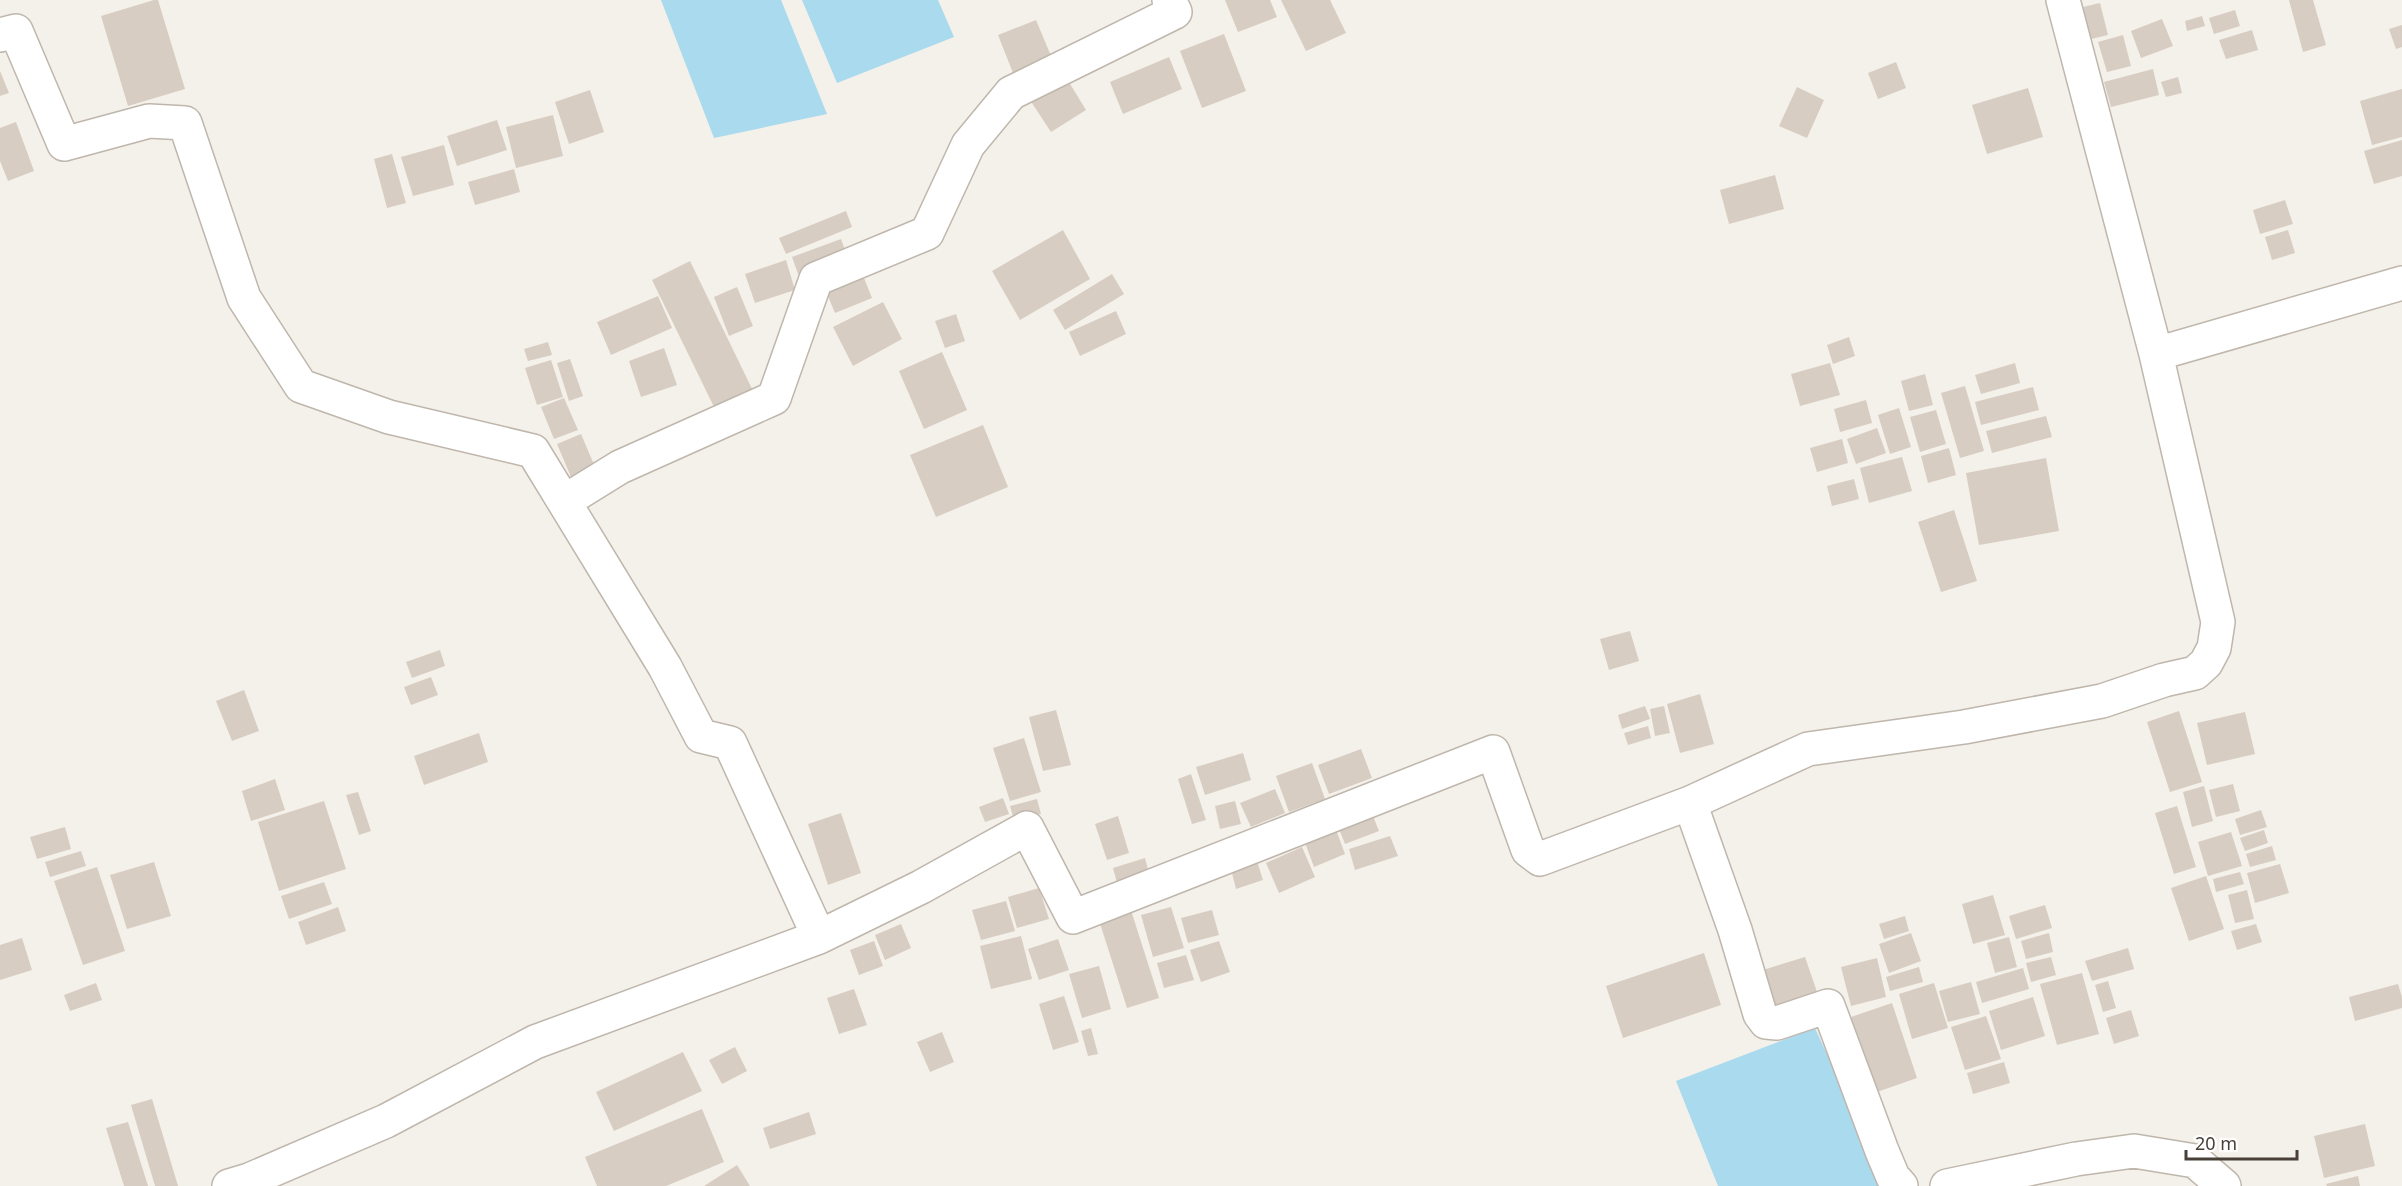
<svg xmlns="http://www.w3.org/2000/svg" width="2402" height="1186" font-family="'Noto Sans',sans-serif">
  <rect width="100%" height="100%" fill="#f4f0ea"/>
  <path fill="#a9daee" d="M 661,0 L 781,0 L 827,114 L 714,138 Z
    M 802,0 L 938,0 L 954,37 L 837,83 Z
    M 1815,1028 L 1887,1186 L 1718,1186 L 1676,1081 Z"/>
  <path fill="#d8cdc2" d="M 154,0 L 158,0 L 185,89 L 128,106 L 101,16 Z
    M 1225,0 L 1270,0 L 1277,17 L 1238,32 Z
    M 1281,0 L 1330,0 L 1346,33 L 1306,51 Z
    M 2289,0 L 2313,0 L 2326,45 L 2303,52 Z
    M 2100,3 L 2108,35 L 2091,39 L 2083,7 Z
    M 2235,10 L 2240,26 L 2214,34 L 2209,18 Z
    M 2202,16 L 2205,26 L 2187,31 L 2185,21 Z
    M 2162,19 L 2173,46 L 2141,58 L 2131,31 Z
    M 1036,20 L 1054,63 L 1015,78 L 998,35 Z
    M 2402,25 L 2402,47 L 2396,49 L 2389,29 Z
    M 2252,30 L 2258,50 L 2226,59 L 2219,40 Z
    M 1224,34 L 1246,91 L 1202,108 L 1180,51 Z
    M 2123,35 L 2131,66 L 2107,72 L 2098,42 Z
    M 1169,57 L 1182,89 L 1123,114 L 1110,82 Z
    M 1896,62 L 1906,88 L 1878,99 L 1868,73 Z
    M 2153,69 L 2159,95 L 2111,107 L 2104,82 Z
    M 0,71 L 9,93 L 0,96 Z
    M 1064,74 L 1086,110 L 1051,132 L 1028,97 Z
    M 2178,77 L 2182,93 L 2166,97 L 2161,82 Z
    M 1797,87 L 1824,100 L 1807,138 L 1779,126 Z
    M 2028,88 L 2043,137 L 1987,154 L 1972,105 Z
    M 2402,89 L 2402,137 L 2372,145 L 2360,101 Z
    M 590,90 L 604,132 L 569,144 L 555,102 Z
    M 553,115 L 563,156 L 516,168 L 506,127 Z
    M 497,120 L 507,150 L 457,166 L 447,136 Z
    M 16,122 L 34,171 L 8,181 L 0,161 L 0,128 Z
    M 2402,140 L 2402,176 L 2374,184 L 2364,151 Z
    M 444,145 L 454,185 L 413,196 L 401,157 Z
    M 392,154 L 406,203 L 387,208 L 374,159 Z
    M 514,169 L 520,192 L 475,205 L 468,182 Z
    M 1775,175 L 1784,209 L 1729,224 L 1720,190 Z
    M 2285,200 L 2293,224 L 2260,234 L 2253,210 Z
    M 846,211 L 852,227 L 786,254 L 779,238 Z
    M 1063,230 L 1090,279 L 1020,320 L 992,271 Z
    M 2288,230 L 2295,253 L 2272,260 L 2265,237 Z
    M 841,239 L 847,256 L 798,274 L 792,257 Z
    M 786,260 L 795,290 L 755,303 L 745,274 Z
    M 690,261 L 755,395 L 717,413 L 652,280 Z
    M 862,273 L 872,298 L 835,313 L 825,289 Z
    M 1112,274 L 1124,294 L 1065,330 L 1053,310 Z
    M 737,287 L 753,326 L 729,336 L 714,297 Z
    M 658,296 L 672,328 L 611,355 L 597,322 Z
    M 883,302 L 902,339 L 853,366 L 833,327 Z
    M 1116,311 L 1126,334 L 1080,356 L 1069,332 Z
    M 956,314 L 965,341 L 945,348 L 935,321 Z
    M 1849,337 L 1855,356 L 1833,364 L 1827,345 Z
    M 548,342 L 552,355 L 528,361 L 524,349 Z
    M 664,348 L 677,385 L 641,397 L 629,361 Z
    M 942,352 L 967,410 L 924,429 L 899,371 Z
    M 570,359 L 583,396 L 569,401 L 557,363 Z
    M 551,360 L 563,397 L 537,405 L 525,368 Z
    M 1830,363 L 1840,395 L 1800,406 L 1791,374 Z
    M 2015,363 L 2020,383 L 1981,394 L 1975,375 Z
    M 1925,374 L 1933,405 L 1909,411 L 1901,381 Z
    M 1965,386 L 1984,451 L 1960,458 L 1941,393 Z
    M 2033,387 L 2039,410 L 1981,425 L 1975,402 Z
    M 564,398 L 578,430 L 554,439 L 541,407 Z
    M 1866,400 L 1872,423 L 1840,432 L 1834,409 Z
    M 1899,408 L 1911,447 L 1890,454 L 1878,415 Z
    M 1936,410 L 1946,444 L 1920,452 L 1910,417 Z
    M 2046,416 L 2052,437 L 1992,453 L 1986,431 Z
    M 983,425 L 1008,487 L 936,517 L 910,455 Z
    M 1877,428 L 1886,453 L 1856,464 L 1847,439 Z
    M 581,434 L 595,467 L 571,477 L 557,444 Z
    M 1842,439 L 1848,463 L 1817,472 L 1810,448 Z
    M 1949,448 L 1956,475 L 1928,483 L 1921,456 Z
    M 1902,457 L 1912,491 L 1869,503 L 1860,468 Z
    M 2046,458 L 2059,531 L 1979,545 L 1966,473 Z
    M 1854,479 L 1859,499 L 1832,506 L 1827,486 Z
    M 1954,510 L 1977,581 L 1941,592 L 1918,522 Z
    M 1630,631 L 1639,661 L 1609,670 L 1600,639 Z
    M 440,650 L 445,666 L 412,678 L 406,662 Z
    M 431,677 L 438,695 L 411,705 L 404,687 Z
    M 244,690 L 259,731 L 232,741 L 216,701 Z
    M 1700,694 L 1714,744 L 1680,753 L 1667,704 Z
    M 1645,706 L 1650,719 L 1622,729 L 1618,715 Z
    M 1664,706 L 1670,733 L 1655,736 L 1650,709 Z
    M 1056,710 L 1071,765 L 1043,771 L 1029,717 Z
    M 2179,711 L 2202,782 L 2170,792 L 2147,722 Z
    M 2245,712 L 2255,754 L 2207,765 L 2197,723 Z
    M 1648,726 L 1651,738 L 1628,745 L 1624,733 Z
    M 479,733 L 488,762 L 424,785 L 414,756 Z
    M 1024,738 L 1041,792 L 1010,801 L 993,748 Z
    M 1361,749 L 1372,778 L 1329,794 L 1318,765 Z
    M 1243,753 L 1251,780 L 1205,795 L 1196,767 Z
    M 1312,763 L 1325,799 L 1289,812 L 1276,776 Z
    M 1191,774 L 1206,820 L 1192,824 L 1178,779 Z
    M 275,779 L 285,810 L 251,821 L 242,791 Z
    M 2233,784 L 2240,811 L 2216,817 L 2209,790 Z
    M 2204,786 L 2213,821 L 2192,827 L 2183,792 Z
    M 1275,789 L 1285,813 L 1251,827 L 1240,803 Z
    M 358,792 L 371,831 L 359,835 L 346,795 Z
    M 1003,798 L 1009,814 L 985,822 L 979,807 Z
    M 1037,799 L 1041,814 L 1014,820 L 1010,806 Z
    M 324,801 L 346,869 L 279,891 L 258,822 Z
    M 1235,801 L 1241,824 L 1220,829 L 1215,806 Z
    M 2177,806 L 2196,867 L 2174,874 L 2155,813 Z
    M 2261,810 L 2267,827 L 2240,835 L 2235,819 Z
    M 1371,811 L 1379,831 L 1345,844 L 1337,824 Z
    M 841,813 L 861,873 L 828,885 L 808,824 Z
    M 1118,816 L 1129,853 L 1107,860 L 1095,824 Z
    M 65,827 L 71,849 L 37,859 L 30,837 Z
    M 1335,827 L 1345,854 L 1314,867 L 1304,840 Z
    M 2264,830 L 2268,843 L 2245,851 L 2240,838 Z
    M 2231,832 L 2242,866 L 2208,876 L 2198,842 Z
    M 1390,836 L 1398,856 L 1355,870 L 1349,849 Z
    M 2272,846 L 2276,860 L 2250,867 L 2246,854 Z
    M 1302,847 L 1315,877 L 1279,893 L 1266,863 Z
    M 81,851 L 86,866 L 50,877 L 45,862 Z
    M 1145,858 L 1149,874 L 1117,883 L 1113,868 Z
    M 1257,861 L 1263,880 L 1236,889 L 1231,869 Z
    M 154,862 L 171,916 L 127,929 L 110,875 Z
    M 2280,864 L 2289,893 L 2255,903 L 2247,873 Z
    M 97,867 L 125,951 L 83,965 L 54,881 Z
    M 2240,872 L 2244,884 L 2216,892 L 2213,879 Z
    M 2206,876 L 2224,929 L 2189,941 L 2171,888 Z
    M 324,882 L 332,904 L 289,919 L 281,896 Z
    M 1039,888 L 1049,919 L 1017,928 L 1008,897 Z
    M 2247,890 L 2254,919 L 2235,923 L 2228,895 Z
    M 1993,895 L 2005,935 L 1973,944 L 1962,904 Z
    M 1006,901 L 1015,931 L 981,940 L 972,910 Z
    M 1129,904 L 1159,998 L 1127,1008 L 1097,914 Z
    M 2045,905 L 2052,928 L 2016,939 L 2009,916 Z
    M 338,907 L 346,931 L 306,945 L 298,922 Z
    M 1171,907 L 1184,948 L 1153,957 L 1141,915 Z
    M 1212,910 L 1219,935 L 1188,943 L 1181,918 Z
    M 1905,916 L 1909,931 L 1884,939 L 1879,924 Z
    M 901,924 L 911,948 L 885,960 L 875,935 Z
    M 2256,924 L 2262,942 L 2237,950 L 2231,931 Z
    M 1911,933 L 1921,961 L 1889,973 L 1879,944 Z
    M 2049,933 L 2053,952 L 2026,959 L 2021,941 Z
    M 1021,936 L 1032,979 L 991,989 L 980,946 Z
    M 2009,937 L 2017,967 L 1995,973 L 1987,943 Z
    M 22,938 L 32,970 L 0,980 L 0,945 Z
    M 1058,939 L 1069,970 L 1039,980 L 1028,949 Z
    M 874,941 L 883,966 L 859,975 L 850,950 Z
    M 1219,941 L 1230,972 L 1201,982 L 1190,950 Z
    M 2128,948 L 2134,969 L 2092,981 L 2085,961 Z
    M 1704,953 L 1721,1005 L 1623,1038 L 1606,986 Z
    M 1186,955 L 1194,980 L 1164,988 L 1157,963 Z
    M 1805,957 L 1817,992 L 1775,1005 L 1763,970 Z
    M 2051,957 L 2056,975 L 2031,982 L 2026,963 Z
    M 1877,958 L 1886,997 L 1851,1006 L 1841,967 Z
    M 1099,966 L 1111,1009 L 1082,1018 L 1069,974 Z
    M 1919,967 L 1923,982 L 1890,991 L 1886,977 Z
    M 2023,968 L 2029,989 L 1982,1003 L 1976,982 Z
    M 2082,973 L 2099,1034 L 2057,1045 L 2040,984 Z
    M 2108,981 L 2116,1008 L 2103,1012 L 2095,985 Z
    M 1971,982 L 1980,1014 L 1948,1022 L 1939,991 Z
    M 96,983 L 102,1000 L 70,1011 L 64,995 Z
    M 1934,983 L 1948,1028 L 1912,1039 L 1899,994 Z
    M 2398,984 L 2402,997 L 2402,1008 L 2355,1021 L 2349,997 Z
    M 854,989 L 867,1025 L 839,1034 L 827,998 Z
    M 1064,996 L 1079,1042 L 1053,1050 L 1039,1004 Z
    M 2033,997 L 2045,1036 L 2001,1050 L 1989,1011 Z
    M 1892,1003 L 1917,1078 L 1877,1092 L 1851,1017 Z
    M 2131,1010 L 2139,1036 L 2114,1044 L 2106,1018 Z
    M 1986,1016 L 2001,1059 L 1965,1070 L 1951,1027 Z
    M 1091,1028 L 1098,1054 L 1088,1056 L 1081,1031 Z
    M 942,1032 L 954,1062 L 930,1072 L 917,1042 Z
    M 735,1047 L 747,1071 L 722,1084 L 709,1060 Z
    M 683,1052 L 702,1091 L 614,1131 L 596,1092 Z
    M 2004,1062 L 2010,1083 L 1973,1094 L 1967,1073 Z
    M 152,1099 L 178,1186 L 155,1186 L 131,1105 Z
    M 702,1109 L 724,1162 L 666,1186 L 597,1186 L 585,1157 Z
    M 809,1112 L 816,1134 L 770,1149 L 763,1128 Z
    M 128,1122 L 148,1186 L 124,1186 L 106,1128 Z
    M 2365,1124 L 2375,1166 L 2324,1178 L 2314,1136 Z
    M 737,1165 L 750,1186 L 704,1186 Z
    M 2358,1176 L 2360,1186 L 2327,1186 L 2326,1184 Z"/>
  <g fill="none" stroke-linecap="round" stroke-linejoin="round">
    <g stroke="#bfb6ac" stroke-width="36">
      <path id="minor" d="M 2063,0 L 2156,354 L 2402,283
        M 0,35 L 16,31 L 64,144 L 149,121 L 185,123 L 244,298 L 301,386 L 389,417 L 533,451 L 665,667 L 701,736 L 730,743 L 819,937 L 921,887 L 1027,828 L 1073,917 L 1493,752 L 1528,850 L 1540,859 L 1690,803 L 1808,749 L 1964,727 L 2102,701 L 2164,680 L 2195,673 L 2206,663 L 2214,648 L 2218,622 L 2156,354
        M 565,501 L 620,467 L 774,398 L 816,279 L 927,233 L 968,145 L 1011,93 L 1175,12 L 1169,0
        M 1690,803 L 1735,930 L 1760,1014 L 1766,1022 L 1777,1023 L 1828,1006 L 1882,1151 L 1893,1177 L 1901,1186
        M 229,1186 L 249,1180 L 386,1121 L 535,1042 L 819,937
        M 1947,1186 L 2076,1159 L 2134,1151 L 2195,1161 L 2224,1186"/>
    </g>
    <use href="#minor" stroke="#fff" stroke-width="33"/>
  </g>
  <path d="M2186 1150v9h111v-9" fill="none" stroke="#484038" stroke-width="3"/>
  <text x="2195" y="1150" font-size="18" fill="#484038" stroke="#ffffff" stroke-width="4.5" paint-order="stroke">20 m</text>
</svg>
